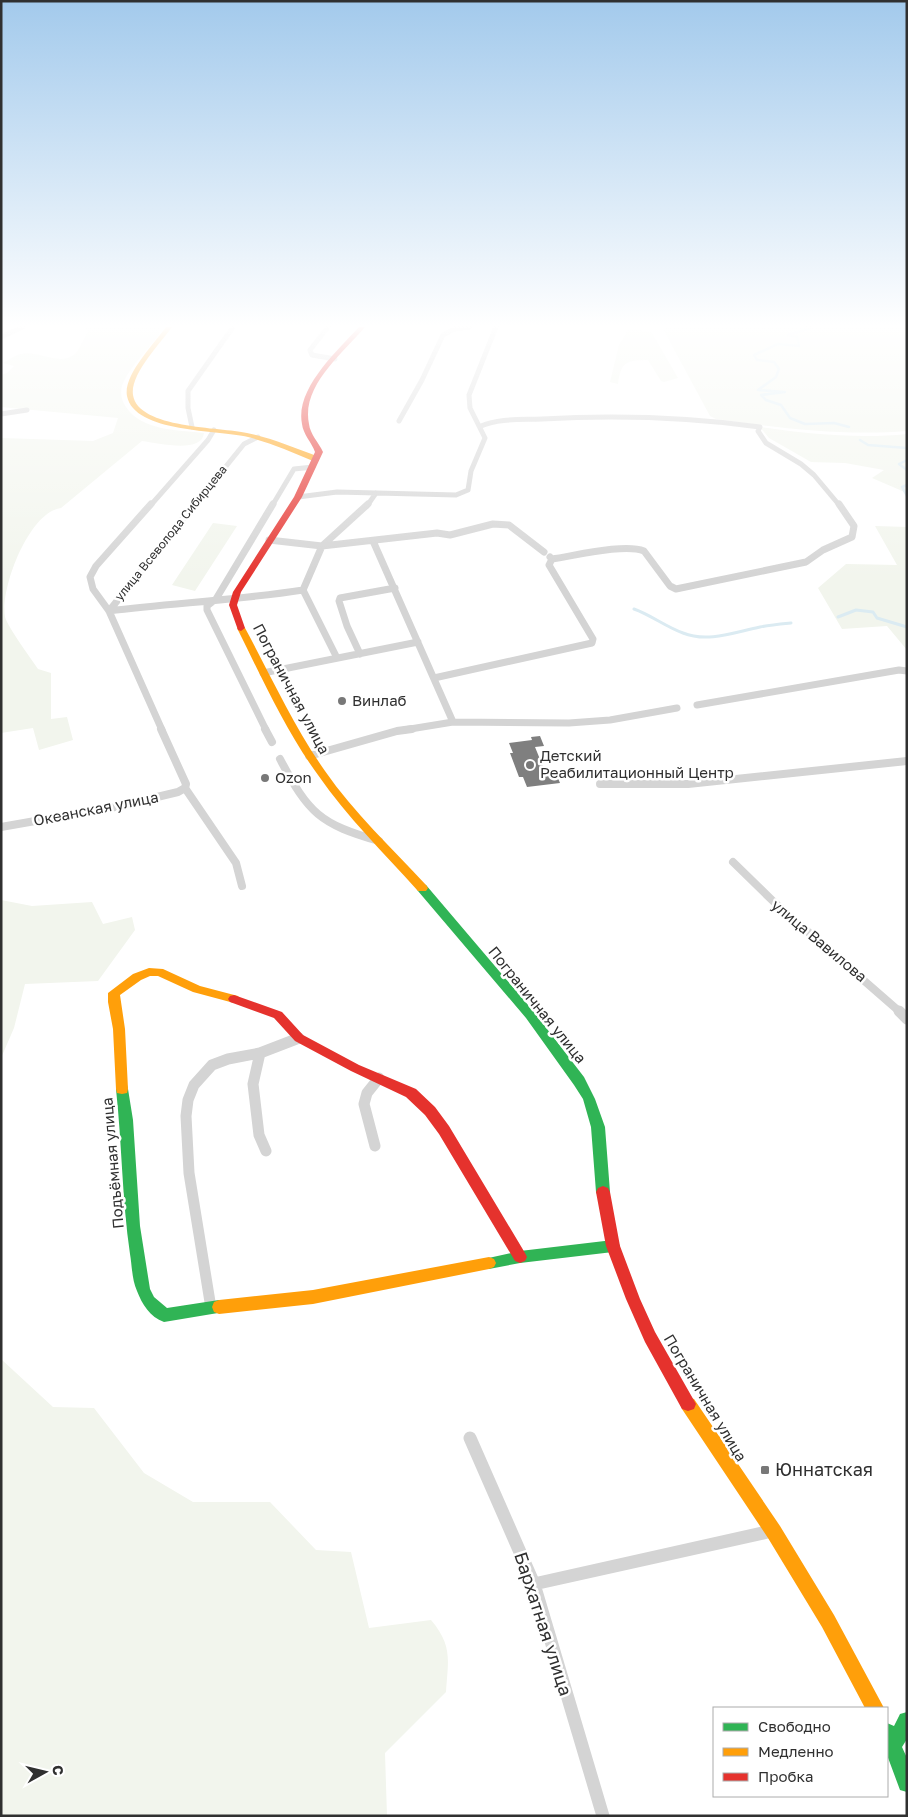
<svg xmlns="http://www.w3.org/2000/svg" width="908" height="1817" font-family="'Golos Text',sans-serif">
  <rect width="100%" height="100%" fill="#fff"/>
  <path fill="#f2f5ed" d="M 83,327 L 161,327 L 159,335 C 148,349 131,366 124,381 C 119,390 121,400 126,407 C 142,431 178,430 204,433 C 202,454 158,443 142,441 L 61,508 C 29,512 0,588 5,617 C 9,629 30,657 38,669 L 51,673 L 51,719 L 67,717 L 73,740 L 39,750 L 33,728 L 1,733 L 1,438 L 93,441 L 113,433 L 118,418 L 1,407 L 1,375 L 7,373 L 14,366 L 3,363 C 9,360 15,355 21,354 C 39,350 59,367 75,354 C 81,348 83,337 89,331 Z
    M 662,327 L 907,327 L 907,431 C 843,436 779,428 716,419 L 710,416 Z
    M 637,329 L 652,333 L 678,378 L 664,382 L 661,381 L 648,360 C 626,360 621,362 618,384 L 610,382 L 619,345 L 628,330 Z
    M 760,427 C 808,434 859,439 907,434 L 907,493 L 872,478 L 884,470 L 845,463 L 811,462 L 769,438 Z
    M 213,523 L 237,526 L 195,591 L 172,585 Z
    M 875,526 L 907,527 L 907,650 L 887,626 L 842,629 L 818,588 L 846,564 L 897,565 Z
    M 1,900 L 32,906 L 92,902 L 103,924 L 132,917 L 135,930 L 98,981 L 25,984 L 14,1028 L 1,1058 Z
    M 1,1359 L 53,1407 L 94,1408 L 144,1473 L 193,1502 L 270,1502 L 316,1550 L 351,1552 L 369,1628 L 431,1620 C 453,1646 448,1660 446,1692 L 385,1753 L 387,1816 L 1,1816 Z"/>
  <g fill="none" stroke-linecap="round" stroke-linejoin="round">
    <path stroke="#dbebf2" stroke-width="2.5" d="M 807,327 L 810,328 L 788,335 L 797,337 L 799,346 L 778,344 L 754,355 L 757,360 L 774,362 L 779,369 L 776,377 L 758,390 L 785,392 L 761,395 L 766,400 L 781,405 L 790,418 L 805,424 L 834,423 L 849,427
      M 860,440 L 868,445 L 907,448 L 907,458
      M 907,460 L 899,464 L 907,470
      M 907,485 L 902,487 L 907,496"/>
    <path stroke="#dbebf2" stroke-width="3" d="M 634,609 C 651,615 666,627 683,633 C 708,643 735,632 760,627 C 770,625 781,624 791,623
      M 838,617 L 856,610 L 873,612 L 877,618 L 907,627"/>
  </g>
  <path fill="#7f7f7f" d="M 540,736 L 544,746 L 535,747 L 546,774 L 556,773 L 560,783 L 527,787 L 523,777 L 519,777 L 510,753 L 513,753 L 509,743 L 532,740 L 531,737 Z"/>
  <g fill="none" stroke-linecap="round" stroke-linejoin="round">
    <path stroke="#d4d4d4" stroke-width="5" d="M 328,327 L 310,350 L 312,355 L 335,359
      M 1,337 L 23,327
      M 1,414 L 27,410
      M 399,421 L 422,380 L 443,335 L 454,329 L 470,327
      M 481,426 C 500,418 521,420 542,419 C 615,415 687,417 760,427 L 758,431 L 766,443 L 801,464 L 814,475 L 840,506
      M 192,427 L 188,408 L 188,391 L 233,327
      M 298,497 L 337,492 L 456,495 L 468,490 L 471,471 L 485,438 L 470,408 L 469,395 L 496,327
      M 150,506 L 208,440 L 214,430
      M 194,506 L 244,444 L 258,437
      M 272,506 L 294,469 L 313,467
      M 367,506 L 376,493"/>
    <path stroke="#d4d4d4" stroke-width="7" d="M 151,504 L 96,566 L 90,577 L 93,589 L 109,611 L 162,730
      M 269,540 L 322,546 L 437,533 L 450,535 L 493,524 L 509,525 L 544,552
      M 373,541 L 453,722
      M 552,559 C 574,556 625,543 644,551 L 670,586 L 676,589 L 806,562 L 823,550 L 852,537 L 854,526 L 839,504
      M 109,611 L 195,504
      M 109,611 C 174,603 239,600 303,590
      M 360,654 L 347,626 L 339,601 L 340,598 L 395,588
      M 337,658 L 303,590 L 322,546 L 368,504
      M 263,673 L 418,642
      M 434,678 L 592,643 L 593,639 L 549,565 L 552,559 L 550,557
      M 697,705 L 899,670 L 907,671
      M 266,730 L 207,610 L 207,606 L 216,599 L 273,504
      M 404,730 L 453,722 L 569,723 L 610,720 L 677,708"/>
    <path stroke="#d4d4d4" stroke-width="8" d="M 265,729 L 272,742
      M 309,756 L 397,731 L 412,729
      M 280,759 C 309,814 320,824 379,841
      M 600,784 L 688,784 L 907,761
      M 185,788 L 236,863 L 242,886
      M 1,827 L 115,807 L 178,792 L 185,788 L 186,784 L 161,729
      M 733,862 L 775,903 L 900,1012"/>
    <path stroke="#d4d4d4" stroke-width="11" d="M 899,1011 L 907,1019
      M 260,1053 L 253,1084 L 259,1135 L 266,1151
      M 375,1146 L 364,1104 L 367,1093 L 379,1078
      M 211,1308 L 189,1173 L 186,1116 L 188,1100 L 194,1085 L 212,1065 L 228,1059 L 260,1053 L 299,1038"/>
    <path stroke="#d4d4d4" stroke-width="13" d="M 470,1438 L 534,1584 L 603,1816
      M 534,1584 L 772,1531"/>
    <path fill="#30b455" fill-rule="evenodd" d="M 422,884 L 426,885 L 534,1012 L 584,1077 L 595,1099 L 605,1127 L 610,1192 L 608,1196 L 603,1198 L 598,1196 L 596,1192 L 591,1127 L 583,1099 L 574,1085 L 526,1018 L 418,891 L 416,888 Z
      M 122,1084 L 127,1085 L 128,1089 L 133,1120 L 140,1226 L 150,1289 L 154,1297 L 167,1308 L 219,1300 L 224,1302 L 226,1307 L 224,1312 L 164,1322 C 150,1317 142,1304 137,1291 C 132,1280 132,1266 130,1254 C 122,1199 122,1144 116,1089 L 117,1085 Z
      M 613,1240 L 618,1242 L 620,1246 L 618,1250 L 613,1252 L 520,1263 L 489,1269 L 484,1267 L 482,1263 L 484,1259 L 520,1251 Z
      M 907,1712 L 907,1739 L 902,1747 L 907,1758 L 907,1792 L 900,1790 L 887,1755 L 887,1723 L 894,1726 L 900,1714 Z"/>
    <path fill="#ff9f0a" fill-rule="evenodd" d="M 166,327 L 172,327 C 160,344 130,374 133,395 C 138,429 221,427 247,433 C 271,438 295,448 319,457 L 319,461 L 313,461 C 292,452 271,443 248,437 C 219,430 134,433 127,396 C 123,375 155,343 166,327 Z
      M 241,625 L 245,628 C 271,676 294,727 325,771 C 354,813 392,848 426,885 L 428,888 L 426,891 L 418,891 C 384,853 347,817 318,775 C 285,730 262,678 237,628 Z
      M 149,968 L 163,969 L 200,986 L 238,996 L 240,999 L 238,1002 L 234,1003 L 193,992 L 158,976 L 150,976 L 141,980 L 120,995 L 125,1029 L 128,1089 L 127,1093 L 122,1094 L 117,1093 L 116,1089 L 113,1029 L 108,1002 L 108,993 L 133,974 Z
      M 489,1257 L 494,1259 L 496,1263 L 494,1267 L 489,1269 L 313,1304 L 219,1314 L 214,1312 L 212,1307 L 214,1302 L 219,1300 L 313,1290 Z
      M 688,1397 L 694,1399 L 780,1526 L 834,1615 L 884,1708 L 865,1708 L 822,1627 L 768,1538 L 682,1409 L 680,1404 L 682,1399 Z"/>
    <path fill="#e5322d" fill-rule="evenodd" d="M 359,327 L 365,327 C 343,353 301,386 309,424 C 310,434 319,443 323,452 L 302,497 L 241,592 L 237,605 L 245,628 L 241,631 L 238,630 L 229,605 L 233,592 L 294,497 L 315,452 C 312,443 303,434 302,424 C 295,389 337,351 359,327 Z
      M 234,995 L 282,1012 L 303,1035 L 359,1065 L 416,1089 L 435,1107 L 449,1126 L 525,1253 L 527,1257 L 525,1261 L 520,1263 L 515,1261 L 439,1134 L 425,1115 L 406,1097 L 351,1071 L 295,1041 L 274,1018 L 230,1002 L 228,999 L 230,996 Z
      M 603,1186 L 608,1188 L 610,1192 L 620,1246 L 640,1299 L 655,1332 L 696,1404 L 694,1409 L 688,1411 L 682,1409 L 645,1342 L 626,1299 L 606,1246 L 596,1192 L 598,1188 Z"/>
  </g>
  <linearGradient id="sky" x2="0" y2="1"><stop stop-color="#a3caec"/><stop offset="0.56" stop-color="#fff"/><stop offset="1" stop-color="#fff" stop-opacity="0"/></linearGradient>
  <rect width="908" height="581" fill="url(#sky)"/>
  <g fill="#787878" stroke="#fff" stroke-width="2">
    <circle cx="342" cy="701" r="5"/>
    <circle cx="530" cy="765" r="5"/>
    <circle cx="265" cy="778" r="5"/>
    <rect x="760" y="1465" width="10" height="10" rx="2.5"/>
  </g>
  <g text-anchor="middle" stroke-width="5" stroke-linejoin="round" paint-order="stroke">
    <g font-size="12" fill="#303030" stroke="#fff">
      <text transform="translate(171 533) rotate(-51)" y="4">улица Всеволода Сибирцева</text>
    </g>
    <g font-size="15" fill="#303030" stroke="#fff">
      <text transform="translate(291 689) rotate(62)" y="5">Пограничная улица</text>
      <text transform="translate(96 809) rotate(-11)" y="5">Океанская улица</text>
      <text transform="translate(819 941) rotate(40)" y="5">улица Вавилова</text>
      <text transform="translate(537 1005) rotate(51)" y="5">Пограничная улица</text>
      <text transform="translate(113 1163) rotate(-95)" y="5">Подъёмная улица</text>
      <text transform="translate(705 1398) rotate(59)" y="5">Пограничная улица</text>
    </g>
    <g font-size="15" fill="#303030" stroke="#fff" text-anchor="start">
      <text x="352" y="706">Винлаб</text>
      <text x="540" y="761">Детский<tspan x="540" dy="17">Реабилитационный Центр</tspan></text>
      <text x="275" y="783">Ozon</text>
    </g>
    <g font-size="18" fill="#303030" stroke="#fff" text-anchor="start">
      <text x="775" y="1476">Юннатская</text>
    </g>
    <g font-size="18" fill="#303030" stroke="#fff">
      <text transform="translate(543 1624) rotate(72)" y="6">Бархатная улица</text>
    </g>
  </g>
  <rect width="908" height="1817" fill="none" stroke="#303030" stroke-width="5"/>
  <rect x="713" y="1707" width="175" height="90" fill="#ffffff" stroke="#acacac"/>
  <rect x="723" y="1723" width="25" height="8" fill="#30b455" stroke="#acacac"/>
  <text x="758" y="1732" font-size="15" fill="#303030">Свободно</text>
  <rect x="723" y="1748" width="25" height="8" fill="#ff9f0a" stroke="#acacac"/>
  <text x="758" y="1757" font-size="15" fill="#303030">Медленно</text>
  <rect x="723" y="1773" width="25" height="8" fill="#e5322d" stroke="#acacac"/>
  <text x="758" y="1782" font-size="15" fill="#303030">Пробка</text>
  <g transform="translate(45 1772) rotate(82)" stroke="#ffffff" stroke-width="4" paint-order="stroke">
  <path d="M0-4L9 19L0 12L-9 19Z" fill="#303030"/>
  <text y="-8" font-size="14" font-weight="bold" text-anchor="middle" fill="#303030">С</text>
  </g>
</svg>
